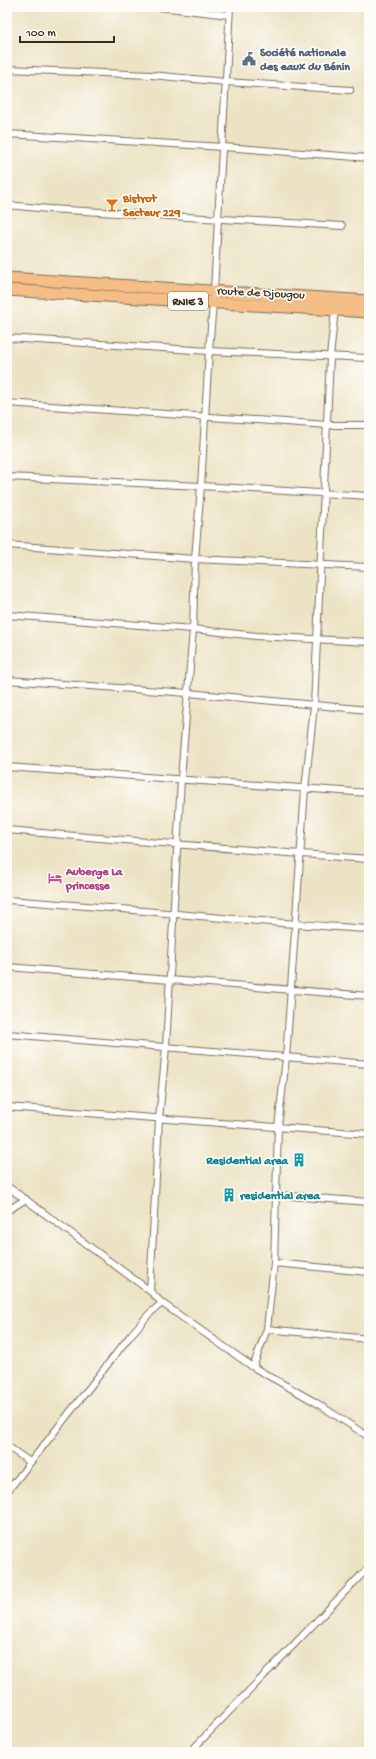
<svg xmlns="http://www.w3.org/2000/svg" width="376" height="1759" font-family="'Gochi Hand',sans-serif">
  <rect width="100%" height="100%" fill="#fdfcf7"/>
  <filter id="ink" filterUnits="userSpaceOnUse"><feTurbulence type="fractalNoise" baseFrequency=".025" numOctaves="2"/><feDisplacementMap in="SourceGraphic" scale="8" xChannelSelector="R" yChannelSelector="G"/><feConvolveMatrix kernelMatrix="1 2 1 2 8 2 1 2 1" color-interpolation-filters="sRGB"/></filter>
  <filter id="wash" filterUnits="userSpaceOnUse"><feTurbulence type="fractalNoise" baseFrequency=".012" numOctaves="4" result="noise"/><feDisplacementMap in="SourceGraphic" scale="16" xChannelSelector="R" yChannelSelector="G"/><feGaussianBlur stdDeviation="0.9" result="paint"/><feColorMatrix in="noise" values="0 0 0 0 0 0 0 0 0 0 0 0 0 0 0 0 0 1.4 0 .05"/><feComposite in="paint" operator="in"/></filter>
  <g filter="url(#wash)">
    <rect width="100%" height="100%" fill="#ece3c4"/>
  </g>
  <g filter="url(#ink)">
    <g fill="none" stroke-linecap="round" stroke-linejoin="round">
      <g stroke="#796b58" stroke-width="8">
        <path id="street" d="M 160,7 L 229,15
          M 7,69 L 151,75 L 226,82 L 350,90
          M 7,134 L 223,147 L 369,158
          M 7,205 L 49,209 L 342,226
          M 7,338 L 209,351 L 369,358
          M 7,403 L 328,425 L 369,425
          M 7,477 L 201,486 L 369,496
          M 7,545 L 195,559 L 369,567
          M 7,615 L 193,629 L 256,636 L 369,642
          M 7,680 L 188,693 L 369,710
          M 7,767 L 369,793
          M 7,830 C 128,841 248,850 369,859
          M 7,900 C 128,908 248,922 369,929
          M 7,967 L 369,996
          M 7,1034 L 369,1064
          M 7,1107 L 369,1134
          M 7,1186 L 150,1291 L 162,1303 L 253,1367 L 315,1402 L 369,1437
          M 277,1195 L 369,1202
          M 7,1211 L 26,1199
          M 274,1263 L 369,1272
          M 150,1291 L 159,1119 L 166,1047 L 181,779 L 193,629 L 195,559 L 201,486 L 209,351 L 214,291 L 230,7
          M 267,1329 L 369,1339
          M 253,1367 L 267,1329 L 274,1263 L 278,1127 L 286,1058 L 305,789 L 314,706 L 330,357 L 335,309
          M 7,1446 L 30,1462
          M 7,1492 L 130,1336 L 149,1314 L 162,1303
          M 190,1752 L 369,1567"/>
      </g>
      <g stroke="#796b58" stroke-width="13">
        <path id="highway" d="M 7,278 L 369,301
          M 7,290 L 369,312"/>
      </g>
      <use href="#street" stroke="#fff" stroke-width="6"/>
      <use href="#highway" stroke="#f6be87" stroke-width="11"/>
    </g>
  </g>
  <defs>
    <g id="civic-bare" transform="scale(1.08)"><path d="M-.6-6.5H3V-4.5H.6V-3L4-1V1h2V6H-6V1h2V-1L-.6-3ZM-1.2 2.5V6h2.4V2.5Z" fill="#5c6f8a" stroke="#fdfcf7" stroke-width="2.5" paint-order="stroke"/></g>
    <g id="bar-bare" transform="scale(1.08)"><path d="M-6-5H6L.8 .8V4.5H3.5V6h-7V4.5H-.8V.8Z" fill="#e8710a" stroke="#fdfcf7" stroke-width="2.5" paint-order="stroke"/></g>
    <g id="hotel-bare" transform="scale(1.08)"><path d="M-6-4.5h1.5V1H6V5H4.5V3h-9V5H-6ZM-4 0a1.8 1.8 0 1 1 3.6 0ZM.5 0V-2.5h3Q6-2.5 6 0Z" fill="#d1479c" stroke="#fdfcf7" stroke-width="2.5" paint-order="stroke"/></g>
    <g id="building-bare" transform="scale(1.08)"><path d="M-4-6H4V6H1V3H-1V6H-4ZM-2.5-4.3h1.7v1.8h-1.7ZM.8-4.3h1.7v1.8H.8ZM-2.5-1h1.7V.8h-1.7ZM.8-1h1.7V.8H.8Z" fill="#0f9aa8" stroke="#fdfcf7" stroke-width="2.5" paint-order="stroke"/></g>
  </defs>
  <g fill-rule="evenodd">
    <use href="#civic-bare" x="249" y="59"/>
    <use href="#bar-bare" x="112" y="205"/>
    <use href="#hotel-bare" x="55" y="878"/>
    <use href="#building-bare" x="299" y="1160"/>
    <use href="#building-bare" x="229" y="1195"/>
  </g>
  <g text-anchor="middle" stroke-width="3.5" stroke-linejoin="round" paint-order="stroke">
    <rect fill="#fdfcf7" stroke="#75695f" stroke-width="1" x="168" y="292" width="40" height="18" rx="3"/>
    <g font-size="11" font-weight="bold" fill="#3b2a1e">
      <text x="188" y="305">RNIE 3</text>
    </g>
    <g font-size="12" font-weight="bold" fill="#4e5e75" stroke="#fdfcf7" text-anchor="start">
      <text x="260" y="56">Société nationale<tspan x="260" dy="14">des eaux du Bénin</tspan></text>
    </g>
    <g font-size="12" font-weight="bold" fill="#c56008" stroke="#fdfcf7" text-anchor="start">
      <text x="123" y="202">Bistrot<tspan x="123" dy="14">Secteur 229</tspan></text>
    </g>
    <g font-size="12" fill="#3b2a1e" stroke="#fdfcf7">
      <text transform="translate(261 292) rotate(3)" y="4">route de Djougou</text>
    </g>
    <g font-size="12" font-weight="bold" fill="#b23c85" stroke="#fdfcf7" text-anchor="start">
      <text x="66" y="875">Auberge La<tspan x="66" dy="14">princesse</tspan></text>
    </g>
    <g font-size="12" font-weight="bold" fill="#0d838f" stroke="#fdfcf7" text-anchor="end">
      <text x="288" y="1164">Residential area</text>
      <text x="240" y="1199" text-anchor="start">residential area</text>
    </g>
  </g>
  <rect width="376" height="1759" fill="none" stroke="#fdfcf7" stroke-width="24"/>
  <path d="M20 36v6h94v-6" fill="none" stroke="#3b2a1e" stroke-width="2"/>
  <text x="26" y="36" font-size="12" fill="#3b2a1e" stroke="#fdfcf7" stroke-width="3" paint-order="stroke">100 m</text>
</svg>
